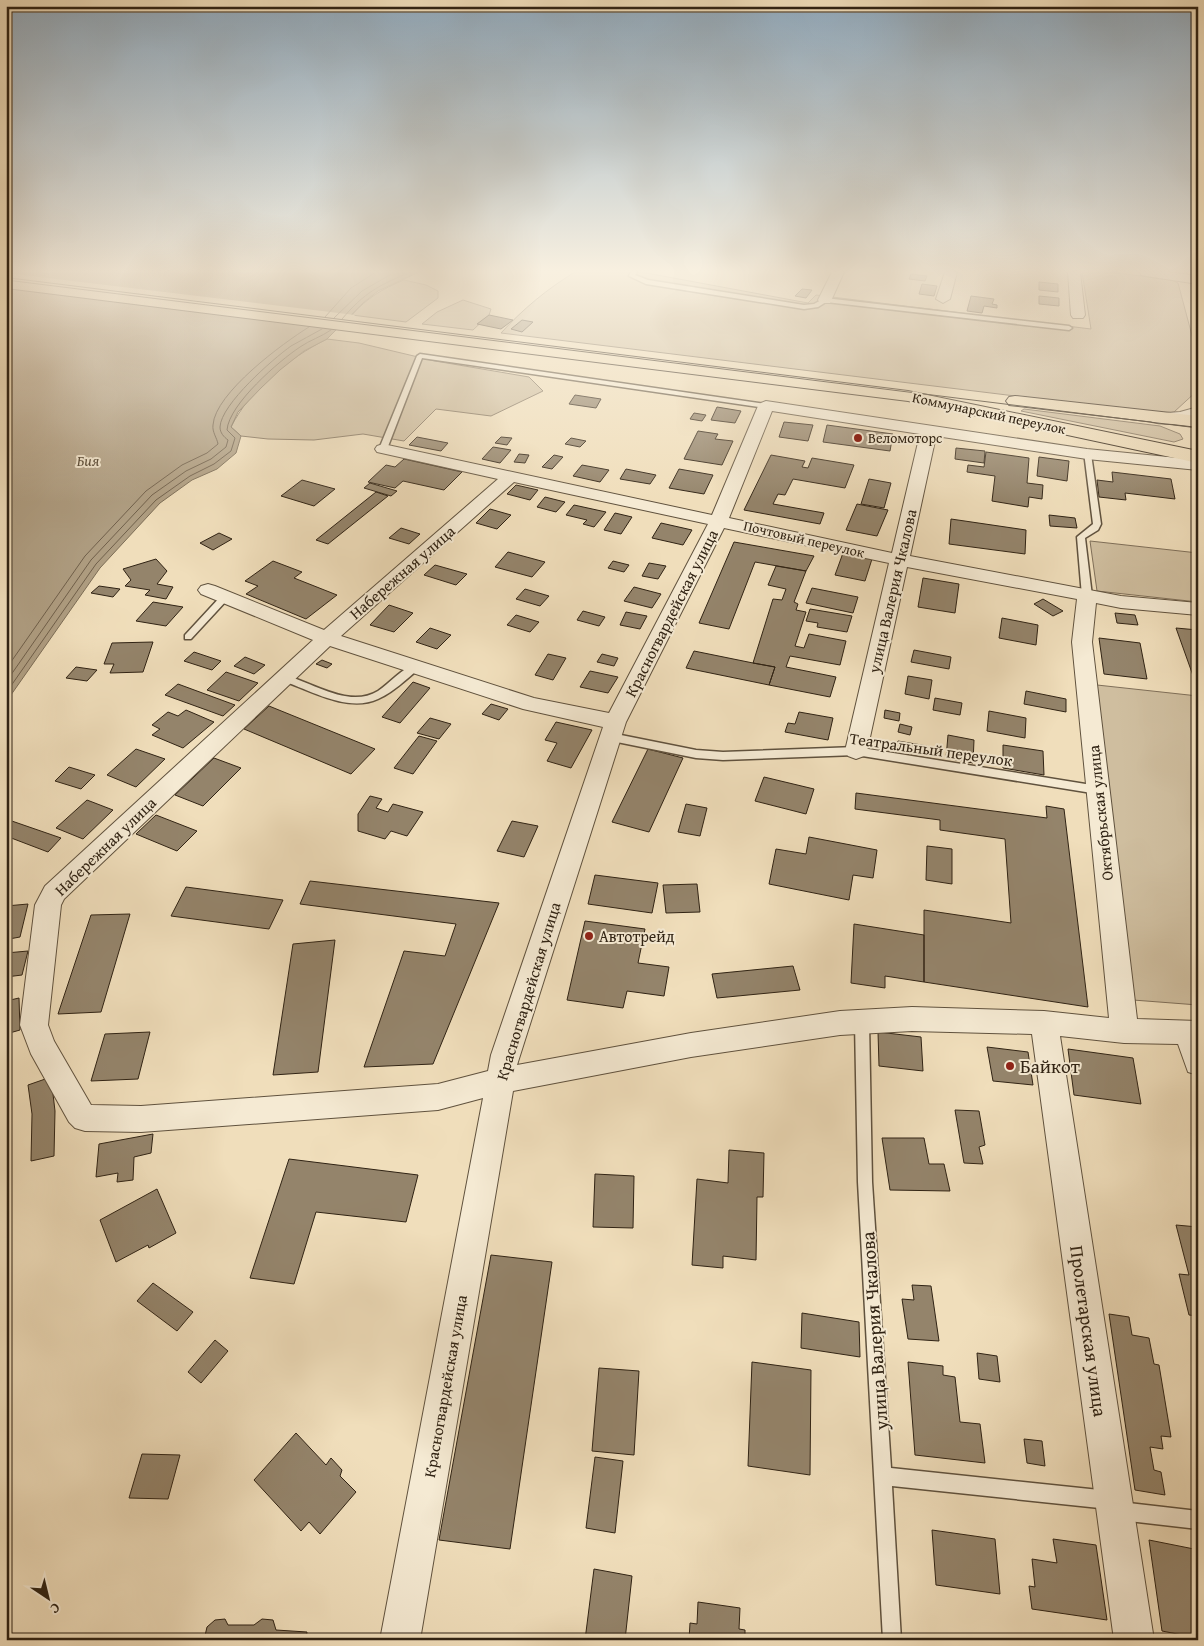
<svg xmlns="http://www.w3.org/2000/svg" width="1204" height="1646" font-family="'Gentium Book Plus',serif">
  <rect width="100%" height="100%" fill="#f0debb"/>
  <filter id="stains"><feTurbulence type="fractalNoise" baseFrequency=".004" numOctaves="4"/><feColorMatrix values="0 0 0 0 .2 0 0 0 0 .09 0 0 0 0 .02 0 0 0 .5 -.17"/></filter>
  <radialGradient id="worn" r=".72"><stop offset=".6" stop-color="#630" stop-opacity="0"/><stop offset="1" stop-color="#630" stop-opacity=".3"/></radialGradient>
  <path fill="#cfbe9f" stroke="#80705a" d="M 575,272 L 641,272 L 808,303 L 816,295 L 1091,329 L 1082,272 L 1109,272 L 1172,280 L 1178,283 L 1198,358 L 1198,390 L 1174,412 L 1162,414 L 501,333 C 523,309 547,289 575,272 Z
    M 404,280 L 426,285 L 438,291 L 438,298 L 406,322 L 352,315 C 367,298 382,289 404,280 Z
    M 463,300 L 491,309 L 489,315 L 473,330 L 422,324 L 437,312 Z
    M 327,339 L 359,343 L 435,361 L 529,377 L 543,391 L 491,416 L 436,409 L 404,441 L 363,434 L 314,440 L 268,439 L 241,436 L 231,427 C 250,389 289,358 327,339 Z
    M 1024,409 L 1160,426 L 1180,434 L 1183,439 L 1174,442 L 1021,411 Z
    M 1090,541 L 1198,553 L 1198,602 L 1097,591 Z
    M 1097,685 L 1198,696 L 1198,1005 L 1133,1000 Z"/>
  <path fill="#af9e82" stroke="#7c6d56" d="M 6,272 L 419,272 L 378,291 L 363,303 L 327,339 L 304,351 L 280,370 L 261,388 L 238,412 L 231,427 L 241,436 L 236,453 L 217,469 L 192,480 L 160,503 L 100,568 L 6,702 Z"/>
  <path fill="#f0debb" d="M 6,273 L 355,315 L 341,330 L 6,288 Z"/>
  <g fill="none" stroke-linecap="round" stroke-linejoin="round">
    <path stroke="#70604b" stroke-width="1" d="M 325,317 L 351,288 L 376,272
      M 334,318 L 362,291 L 395,272
      M 342,319 C 365,292 378,286 410,272
      M 6,669 L 85,556 L 146,491 L 182,465 L 207,453 L 218,444 C 217,438 212,432 213,425 C 215,393 283,343 309,327
      M 6,682 L 91,560 L 152,495 L 186,471 L 211,459 L 226,447 L 228,440 C 224,437 220,433 220,427 C 221,404 273,359 291,346 C 301,340 312,335 322,329
      M 6,693 L 96,564 L 156,500 L 190,476 L 214,464 L 231,451 L 235,438 L 227,430 C 229,404 279,361 300,347 C 310,340 321,337 331,330"/>
  </g>
  <path fill="#94846b" stroke="#302314" d="M 911,274 L 927,276 L 925,281 L 909,279 Z
    M 1039,282 L 1058,284 L 1058,292 L 1039,290 Z
    M 922,284 L 937,286 L 934,296 L 919,294 Z
    M 802,289 L 812,290 L 806,298 L 795,296 Z
    M 971,296 L 994,299 L 992,304 L 997,305 L 997,308 L 984,306 L 982,313 L 967,311 Z
    M 1039,296 L 1059,298 L 1059,306 L 1039,304 Z
    M 489,315 L 513,320 L 501,329 L 477,324 Z
    M 522,320 L 533,322 L 522,332 L 511,329 Z
    M 575,395 L 601,399 L 596,408 L 569,404 Z
    M 717,407 L 741,411 L 735,423 L 711,420 Z
    M 694,413 L 706,415 L 702,421 L 690,419 Z
    M 784,422 L 813,425 L 808,441 L 779,437 Z
    M 827,425 L 893,434 L 890,451 L 823,442 Z
    M 698,431 L 718,434 L 715,439 L 733,441 L 722,465 L 684,459 Z
    M 417,437 L 448,443 L 441,451 L 409,445 Z
    M 501,437 L 512,438 L 507,445 L 495,443 Z
    M 571,438 L 586,441 L 580,447 L 565,444 Z
    M 493,447 L 511,450 L 500,463 L 482,459 Z
    M 956,448 L 985,451 L 984,463 L 955,459 Z
    M 986,452 L 1029,458 L 1027,483 L 1043,485 L 1042,499 L 1029,497 L 1028,507 L 992,501 L 995,476 L 967,472 L 968,465 L 984,467 Z
    M 519,454 L 529,455 L 525,463 L 514,462 Z
    M 554,455 L 563,457 L 552,469 L 542,467 Z
    M 771,455 L 805,461 L 802,467 L 808,468 L 812,458 L 854,465 L 845,488 L 793,479 L 785,495 L 778,494 L 773,504 L 824,513 L 820,524 L 744,510 Z
    M 1039,457 L 1069,461 L 1067,481 L 1037,476 Z
    M 404,459 L 462,472 L 444,490 L 403,481 L 395,488 L 368,482 L 386,465 L 395,467 Z
    M 582,465 L 609,470 L 600,482 L 573,476 Z
    M 626,469 L 656,475 L 650,484 L 620,479 Z
    M 679,469 L 713,475 L 704,494 L 669,488 Z
    M 1112,472 L 1171,479 L 1175,499 L 1125,493 L 1126,500 L 1099,497 L 1097,480 L 1113,482 Z
    M 869,479 L 891,483 L 884,508 L 861,504 Z
    M 302,480 L 335,489 L 314,506 L 281,496 Z
    M 370,483 L 397,491 L 391,496 L 364,488 Z
    M 516,485 L 538,490 L 530,500 L 507,494 Z
    M 376,492 L 388,496 L 328,544 L 316,540 Z
    M 545,497 L 565,502 L 556,512 L 537,507 Z
    M 857,504 L 888,510 L 877,536 L 846,530 Z
    M 574,505 L 606,512 L 594,527 L 583,524 L 587,520 L 566,515 Z
    M 490,509 L 511,515 L 497,529 L 476,523 Z
    M 615,513 L 632,517 L 621,534 L 604,530 Z
    M 1049,515 L 1075,518 L 1077,528 L 1050,526 Z
    M 951,519 L 1026,530 L 1025,554 L 949,544 Z
    M 661,523 L 692,530 L 683,545 L 652,538 Z
    M 401,528 L 420,534 L 409,544 L 389,538 Z
    M 219,533 L 232,539 L 213,550 L 200,543 Z
    M 734,542 L 814,556 L 806,571 L 755,562 L 729,629 L 699,623 Z
    M 508,552 L 545,562 L 532,577 L 495,567 Z
    M 843,553 L 872,559 L 865,581 L 835,575 Z
    M 156,559 L 167,571 L 157,584 L 173,587 L 166,599 L 145,595 L 150,590 L 125,586 L 131,580 L 123,569 Z
    M 273,561 L 302,572 L 294,578 L 337,595 L 306,619 L 246,594 L 258,586 L 245,581 Z
    M 613,561 L 629,565 L 624,572 L 608,568 Z
    M 649,563 L 666,566 L 658,579 L 642,576 Z
    M 435,565 L 467,574 L 456,585 L 424,575 Z
    M 776,566 L 806,571 L 794,602 L 798,604 L 796,610 L 806,612 L 795,646 L 804,648 L 809,634 L 846,641 L 840,665 L 790,656 L 786,667 L 836,677 L 830,697 L 769,685 L 775,667 L 753,663 L 773,599 L 782,600 L 786,589 L 768,585 Z
    M 923,578 L 959,584 L 955,613 L 918,607 Z
    M 99,586 L 120,589 L 113,597 L 91,593 Z
    M 634,587 L 661,594 L 652,608 L 624,601 Z
    M 812,588 L 858,597 L 853,613 L 806,603 Z
    M 525,589 L 549,596 L 540,606 L 516,599 Z
    M 1043,599 L 1063,611 L 1053,616 L 1034,604 Z
    M 153,602 L 183,607 L 166,626 L 136,621 Z
    M 389,605 L 413,613 L 394,632 L 370,625 Z
    M 810,609 L 852,616 L 847,632 L 817,627 L 818,623 L 806,621 Z
    M 583,611 L 605,617 L 599,626 L 577,620 Z
    M 626,612 L 647,616 L 640,629 L 620,625 Z
    M 1115,613 L 1135,615 L 1138,625 L 1117,623 Z
    M 516,615 L 539,622 L 530,632 L 507,625 Z
    M 1002,618 L 1038,625 L 1036,645 L 999,638 Z
    M 430,628 L 451,635 L 437,649 L 416,642 Z
    M 1176,628 L 1198,630 L 1198,685 L 1196,684 Z
    M 1099,638 L 1140,643 L 1147,679 L 1104,674 Z
    M 153,642 L 143,672 L 110,673 L 114,664 L 104,664 L 112,643 Z
    M 914,650 L 951,657 L 949,669 L 911,662 Z
    M 694,651 L 753,663 L 775,667 L 769,685 L 686,668 Z
    M 194,652 L 221,661 L 212,670 L 184,661 Z
    M 548,654 L 566,658 L 553,680 L 535,675 Z
    M 602,654 L 618,658 L 614,666 L 597,662 Z
    M 245,657 L 265,665 L 254,674 L 234,666 Z
    M 322,660 L 332,664 L 327,668 L 316,664 Z
    M 76,667 L 97,670 L 87,681 L 66,678 Z
    M 590,671 L 618,677 L 608,693 L 580,687 Z
    M 226,672 L 258,683 L 239,701 L 207,690 Z
    M 908,676 L 932,680 L 929,699 L 905,694 Z
    M 413,682 L 430,688 L 400,723 L 382,717 Z
    M 178,684 L 235,705 L 223,716 L 165,695 Z
    M 1026,691 L 1066,699 L 1066,712 L 1024,704 Z
    M 935,698 L 962,703 L 960,715 L 933,710 Z
    M 491,704 L 508,709 L 499,720 L 482,714 Z
    M 269,706 L 375,749 L 351,774 L 244,729 Z
    M 186,710 L 214,722 L 183,748 L 152,735 L 160,729 L 152,725 L 168,712 L 178,716 Z
    M 885,710 L 900,713 L 899,721 L 884,718 Z
    M 989,711 L 1026,718 L 1025,738 L 987,731 Z
    M 799,712 L 833,718 L 828,740 L 785,732 L 788,723 L 795,724 Z
    M 430,718 L 451,724 L 439,739 L 417,733 Z
    M 556,722 L 592,730 L 571,768 L 547,761 L 557,743 L 545,740 Z
    M 900,724 L 912,727 L 910,735 L 898,732 Z
    M 948,735 L 974,740 L 973,763 L 946,758 Z
    M 419,736 L 437,741 L 413,774 L 394,768 Z
    M 898,741 L 927,746 L 926,755 L 897,750 Z
    M 1003,745 L 1043,751 L 1044,775 L 1003,768 Z
    M 136,749 L 165,759 L 136,787 L 107,775 Z
    M 648,749 L 683,758 L 649,832 L 612,822 Z
    M 214,758 L 241,768 L 203,806 L 175,795 Z
    M 69,767 L 95,775 L 81,789 L 55,781 Z
    M 764,777 L 814,789 L 806,814 L 755,801 Z
    M 856,793 L 1047,818 L 1046,806 L 1064,809 L 1088,1007 L 924,982 L 924,910 L 1011,923 L 1005,839 L 940,830 L 940,820 L 855,809 Z
    M 370,796 L 382,799 L 376,808 L 388,812 L 393,804 L 423,812 L 407,836 L 391,831 L 385,839 L 358,831 L 358,814 Z
    M 87,800 L 113,810 L 83,839 L 56,828 Z
    M 686,804 L 707,808 L 700,836 L 678,832 Z
    M 156,815 L 197,831 L 177,851 L 136,834 Z
    M 6,819 L 61,838 L 48,852 L 6,836 Z
    M 512,821 L 538,826 L 524,857 L 497,851 Z
    M 809,837 L 877,850 L 873,878 L 853,875 L 849,900 L 769,884 L 776,849 L 806,854 Z
    M 927,846 L 952,849 L 952,884 L 926,880 Z
    M 595,875 L 658,883 L 652,913 L 588,904 Z
    M 310,881 L 499,903 L 433,1064 L 364,1067 L 404,951 L 445,956 L 456,924 L 300,904 Z
    M 697,884 L 700,912 L 666,913 L 663,885 Z
    M 186,887 L 283,900 L 269,929 L 171,916 Z
    M 28,904 L 20,937 L 9,939 L 6,948 L 6,906 Z
    M 130,914 L 101,1012 L 58,1014 L 91,915 Z
    M 585,921 L 645,929 L 638,963 L 669,967 L 664,996 L 627,991 L 623,1008 L 567,1000 Z
    M 854,924 L 924,935 L 924,982 L 885,976 L 885,988 L 851,983 Z
    M 335,940 L 318,1072 L 273,1075 L 293,944 Z
    M 28,951 L 22,975 L 6,977 L 6,953 Z
    M 793,966 L 800,990 L 717,998 L 712,974 Z
    M 19,998 L 20,1030 L 6,1034 L 6,1001 Z
    M 150,1032 L 138,1079 L 91,1081 L 105,1034 Z
    M 878,1032 L 921,1037 L 923,1071 L 879,1066 Z
    M 987,1047 L 1028,1052 L 1033,1085 L 993,1081 Z
    M 1068,1049 L 1133,1058 L 1141,1104 L 1074,1095 Z
    M 51,1077 L 55,1111 L 54,1156 L 31,1161 L 32,1114 L 28,1085 Z
    M 955,1110 L 979,1111 L 985,1145 L 979,1147 L 983,1164 L 964,1163 Z
    M 153,1134 L 151,1153 L 134,1157 L 133,1180 L 117,1182 L 118,1173 L 96,1177 L 99,1144 Z
    M 882,1138 L 924,1138 L 929,1164 L 944,1164 L 950,1191 L 890,1190 Z
    M 729,1150 L 764,1153 L 763,1197 L 757,1197 L 756,1260 L 723,1256 L 723,1268 L 692,1265 L 697,1179 L 728,1183 Z
    M 289,1159 L 418,1175 L 406,1222 L 316,1212 L 294,1284 L 250,1278 Z
    M 595,1174 L 634,1176 L 633,1228 L 593,1227 Z
    M 157,1189 L 176,1233 L 149,1248 L 148,1245 L 116,1262 L 100,1220 Z
    M 1176,1225 L 1198,1227 L 1198,1316 L 1189,1315 L 1179,1274 L 1189,1275 Z
    M 491,1255 L 552,1262 L 510,1549 L 439,1540 Z
    M 153,1283 L 193,1312 L 177,1331 L 137,1301 Z
    M 912,1285 L 931,1286 L 939,1341 L 908,1339 L 902,1299 L 914,1300 Z
    M 802,1313 L 859,1322 L 860,1357 L 801,1348 Z
    M 1109,1314 L 1129,1317 L 1132,1335 L 1149,1338 L 1154,1364 L 1159,1365 L 1171,1437 L 1161,1436 L 1163,1449 L 1150,1447 L 1154,1470 L 1161,1472 L 1165,1495 L 1135,1490 Z
    M 215,1340 L 228,1351 L 201,1383 L 188,1372 Z
    M 977,1353 L 997,1356 L 1000,1382 L 979,1379 Z
    M 752,1362 L 811,1370 L 810,1475 L 748,1466 Z
    M 908,1362 L 943,1366 L 943,1375 L 955,1377 L 960,1422 L 980,1424 L 985,1463 L 915,1455 Z
    M 599,1368 L 639,1371 L 634,1455 L 592,1451 Z
    M 296,1433 L 326,1465 L 331,1458 L 342,1470 L 340,1476 L 356,1492 L 320,1534 L 309,1522 L 301,1531 L 254,1480 Z
    M 1024,1439 L 1042,1441 L 1045,1466 L 1027,1463 Z
    M 142,1454 L 180,1455 L 168,1499 L 129,1498 Z
    M 595,1457 L 623,1461 L 615,1533 L 586,1528 Z
    M 932,1530 L 995,1539 L 1000,1594 L 936,1585 Z
    M 1053,1539 L 1096,1545 L 1107,1620 L 1032,1609 L 1029,1586 L 1035,1587 L 1032,1559 L 1057,1563 Z
    M 1149,1540 L 1194,1549 L 1198,1573 L 1198,1638 L 1162,1631 Z
    M 594,1569 L 632,1576 L 625,1640 L 585,1640 Z
    M 698,1602 L 740,1608 L 739,1629 L 745,1630 L 745,1640 L 689,1640 L 690,1623 L 697,1624 Z
    M 225,1619 L 228,1625 L 254,1625 L 262,1619 L 273,1620 L 276,1630 L 307,1632 L 306,1640 L 204,1640 L 207,1627 L 215,1620 Z"/>
  <g fill="none" stroke-linecap="round" stroke-linejoin="round">
    <g stroke="#60523e" stroke-width="3">
      <path id="service" d="M 631,272 L 637,272 L 635,275 L 648,280 L 804,305 L 814,304 L 825,298 L 1069,326 L 1072,328 L 1069,330 L 826,302 L 818,307 L 804,309 L 646,284 L 629,276 Z
        M 420,354 L 766,404 L 770,406 L 766,408 L 422,358 L 387,449 L 380,451 L 379,449 L 417,356 Z
        M 1084,452 L 1091,454 L 1101,524 L 1098,530 L 1085,538 L 1092,596 L 1087,599 L 1082,596 L 1077,537 L 1093,524 Z
        M 225,594 L 228,595 L 228,599 L 191,639 L 185,639 L 185,635 L 222,595 Z
        M 416,664 L 421,667 L 419,669 C 406,679 394,692 378,699 C 348,713 309,690 281,680 L 279,678 L 284,675 C 312,682 349,709 378,691 C 390,683 402,668 416,664 Z
        M 611,733 L 696,750 L 723,752 L 856,747 L 1098,786 L 1103,790 L 1098,794 L 856,755 L 723,760 L 696,758 L 607,740 L 606,737 Z
        M 862,1016 L 867,1018 L 869,1022 L 872,1182 L 891,1468 L 1109,1491 L 1115,1494 L 1118,1500 L 1116,1504 L 1120,1502 L 1198,1511 L 1198,1529 L 1120,1520 L 1114,1517 L 1111,1511 L 1113,1507 L 1109,1509 L 892,1486 L 901,1640 L 883,1640 L 858,1182 L 855,1022 L 857,1018 Z"/>
    </g>
    <g stroke="#60523e" stroke-width="2">
      <path id="minor" d="M 832,272 L 844,272 L 830,303 L 820,303 L 818,300 Z
        M 945,272 L 957,272 L 950,299 L 943,303 L 936,299 Z
        M 1068,272 L 1080,272 L 1085,315 L 1083,318 L 1073,318 L 1071,315 Z
        M 1140,272 L 1169,272 L 1198,276 L 1198,284 L 1146,276 L 1141,275 Z
        M 766,401 L 1087,449 L 1198,460 L 1198,470 L 1087,459 L 936,436 L 910,556 L 1121,596 L 1198,603 L 1198,615 L 1121,608 L 1096,603 L 1092,642 L 1137,1019 L 1198,1021 L 1198,1075 L 1188,1072 L 1178,1044 L 1124,1043 L 1060,1036 L 1154,1640 L 1114,1640 L 1032,1034 L 912,1031 L 840,1035 L 691,1057 L 513,1091 L 420,1640 L 380,1640 L 483,1098 L 438,1110 L 141,1132 L 85,1131 L 75,1128 L 69,1122 L 31,1054 L 20,1025 L 35,905 L 45,886 L 313,640 L 201,594 L 198,590 L 201,586 L 208,584 L 215,586 L 324,630 L 498,479 L 377,452 L 375,449 L 377,446 L 383,444 L 712,515 L 758,406 L 761,403 ZM 772,411 L 920,434 L 892,553 L 729,518 ZM 514,482 L 708,524 L 609,713 L 534,698 L 341,636 ZM 724,528 L 889,563 L 845,751 L 848,756 L 856,759 L 864,756 L 867,751 L 907,567 L 1077,599 L 1072,642 L 1109,1018 L 1044,1011 L 912,1007 L 840,1011 L 691,1033 L 517,1065 L 626,722 ZM 330,646 L 523,709 L 603,727 L 491,1055 L 488,1071 L 438,1084 L 141,1106 L 91,1105 L 54,1041 L 48,1025 L 61,905 L 64,899 Z"/>
    </g>
    <g stroke="#60523e" stroke-width="2">
      <path id="tertiary" d="M 1198,407 L 1198,418 C 1183,422 1167,426 1152,422 L 1149,418 L 1152,414 L 1180,412 Z"/>
    </g>
    <g stroke="#302314" stroke-width="2">
      <path id="primary" d="M 6,278 L 908,391 L 1198,451 L 1198,463 L 908,401 L 6,288 Z
        M 1015,396 L 1198,416 L 1198,427 L 1009,405 L 1006,401 L 1009,397 Z"/>
    </g>
    <use href="#service" fill="#f5ead3" fill-rule="evenodd"/>
    <use href="#minor" fill="#f5ead3" fill-rule="evenodd"/>
    <use href="#tertiary" fill="#f5ead3" fill-rule="evenodd"/>
    <use href="#primary" fill="#f0debb" fill-rule="evenodd"/>
    <path stroke="#302314" stroke-width="1" d="M 6,280 L 1198,428"/>
  </g>
  <linearGradient id="sky" x2="0" y2="1"><stop stop-color="#91abbf"/><stop offset="0.54" stop-color="#f8f0e0"/><stop offset="1" stop-color="#f8f0e0" stop-opacity="0"/></linearGradient>
  <rect width="1204" height="502" fill="url(#sky)"/>
  <g fill="#8f2418" stroke="#f5ead3" stroke-width="2">
    <circle cx="858" cy="438" r="5"/>
    <circle cx="589" cy="936" r="5"/>
    <circle cx="1010" cy="1066" r="5"/>
  </g>
  <g text-anchor="middle" stroke-width="4" stroke-linejoin="round" paint-order="stroke">
    <g font-size="14" fill="#302314" stroke="#f5ead3">
      <text transform="translate(989 413) rotate(12)" y="5">Коммунарский переулок</text>
      <text transform="translate(804 539) rotate(13)" y="5">Почтовый переулок</text>
    </g>
    <g font-size="14" fill="#302314" stroke="#f5ead3" text-anchor="start">
      <text x="868" y="443">Веломоторс</text>
    </g>
    <g font-size="15" font-style="italic" fill="#5c4e3a" stroke="#f5ead3">
      <text x="88" y="466">Бия</text>
    </g>
    <g font-size="16" fill="#302314" stroke="#f5ead3">
      <text transform="translate(402 572) rotate(-41)" y="6">Набережная улица</text>
      <text transform="translate(892 591) rotate(-77)" y="6">улица Валерия Чкалова</text>
      <text transform="translate(671 613) rotate(-63)" y="6">Красногвардейская улица</text>
      <text transform="translate(931 749) rotate(8)" y="6">Театральный переулок</text>
      <text transform="translate(1100 813) rotate(-96)" y="6">Октябрьская улица</text>
      <text transform="translate(105 846) rotate(-44)" y="6">Набережная улица</text>
      <text transform="translate(528 991) rotate(-73)" y="6">Красногвардейская улица</text>
      <text transform="translate(445 1386) rotate(-80)" y="6">Красногвардейская улица</text>
    </g>
    <g font-size="16" fill="#302314" stroke="#f5ead3" text-anchor="start">
      <text x="599" y="942">Автотрейд</text>
    </g>
    <g font-size="19" fill="#302314" stroke="#f5ead3" text-anchor="start">
      <text x="1020" y="1073">Байкот</text>
    </g>
    <g font-size="19" fill="#302314" stroke="#f5ead3">
      <text transform="translate(874 1331) rotate(-94)" y="7">улица Валерия Чкалова</text>
      <text transform="translate(1089 1331) rotate(82)" y="7">Пролетарская улица</text>
    </g>
  </g>
  <rect width="1204" height="1646" fill="none" stroke="#f0debb" stroke-width="25"/>
  <rect x="8" y="8" width="1189" height="1631" fill="none" stroke="#302314" stroke-width="2.5"/>
  <rect x="12" y="12" width="1179" height="1621" fill="none" stroke="#302314"/>
  <g transform="translate(48 1598) rotate(145)" stroke="#f5ead3" stroke-width="4" paint-order="stroke">
  <path d="M0-4L9 19L0 12L-9 19Z" fill="#302314"/>
  <text y="-8" font-size="14" font-weight="bold" text-anchor="middle" fill="#302314">С</text>
  </g>
  <rect width="100%" height="100%" filter="url(#stains)"/>
  <rect width="100%" height="100%" fill="url(#worn)"/>
</svg>
